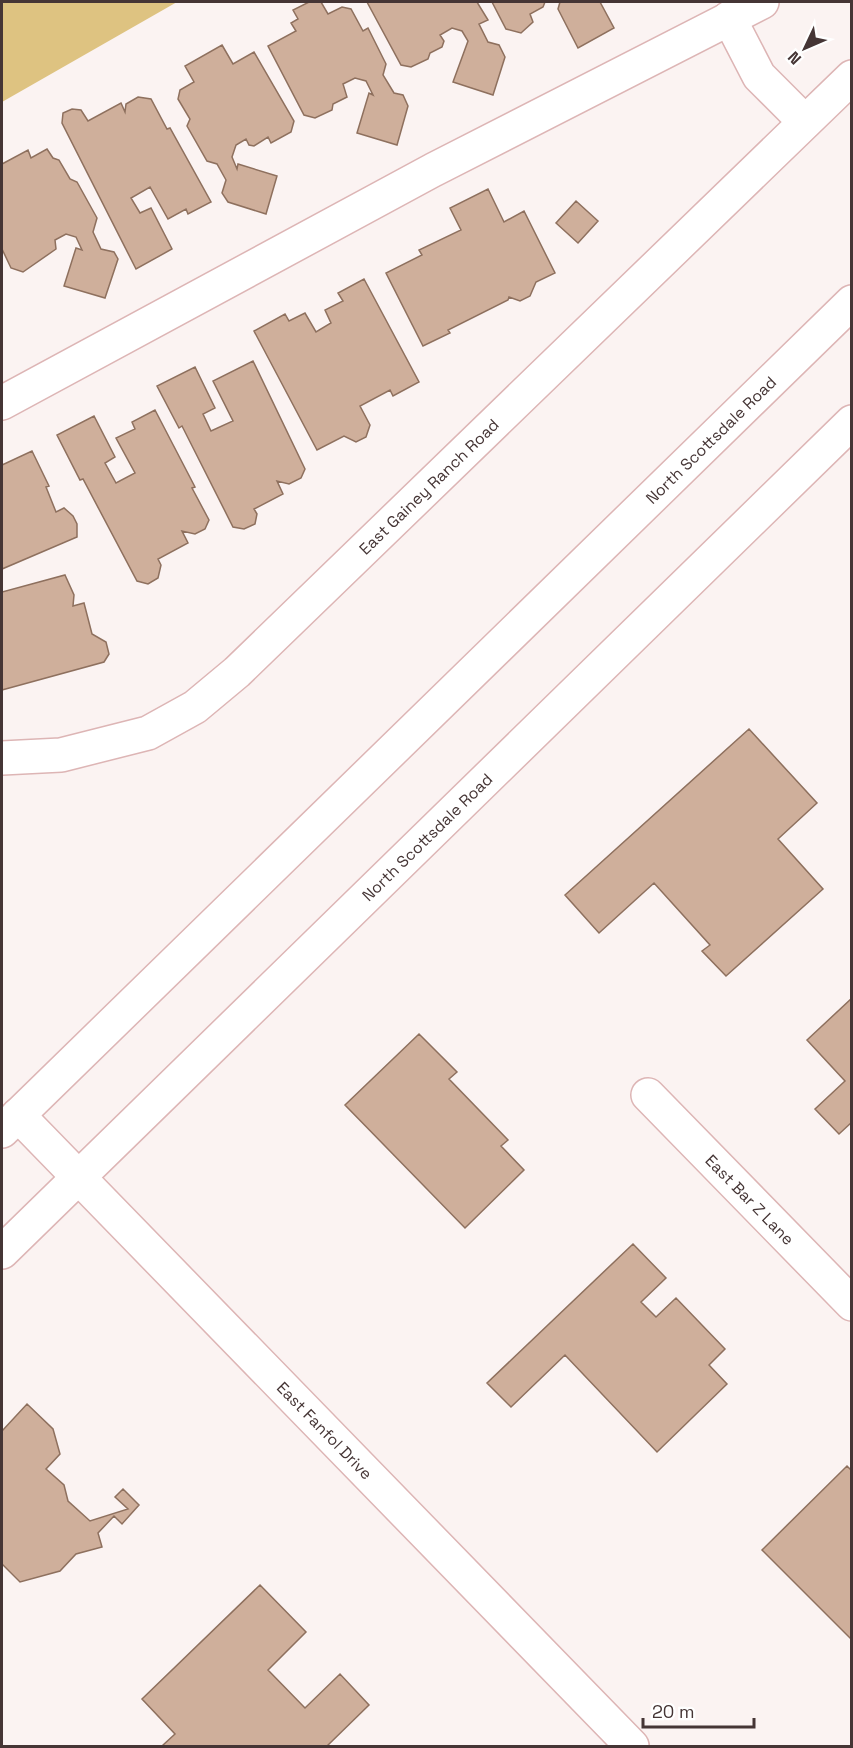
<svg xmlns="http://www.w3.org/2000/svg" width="853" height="1748" font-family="'Space Grotesk',sans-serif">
  <rect width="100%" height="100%" fill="#fbf3f2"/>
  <path fill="#dec381" d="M 2,2 L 177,2 L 2,102 Z"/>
  <path fill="#cfaf9b" stroke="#8e705e" stroke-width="1.5" d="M 309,2 L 321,2 L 328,14 L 342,7 L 351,9 L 363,31 L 368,28 L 386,64 L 383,75 L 394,93 L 403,95 L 408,106 L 397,145 L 357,133 L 369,93 L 373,95 L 366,81 L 355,78 L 343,84 L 347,97 L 333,104 L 332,110 L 315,118 L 304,115 L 268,46 L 296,31 L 291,23 L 298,19 L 293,10 Z
    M 367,2 L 477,2 L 488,20 L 479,24 L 488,42 L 499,45 L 505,57 L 493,95 L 453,82 L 468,41 L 462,31 L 452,28 L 440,35 L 444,41 L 442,47 L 430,53 L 428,59 L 411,67 L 401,65 Z
    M 492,2 L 545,2 L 543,7 L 530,14 L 533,22 L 521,33 L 506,29 Z
    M 560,2 L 600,2 L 614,28 L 578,48 L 558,9 Z
    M 222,45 L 233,64 L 254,52 L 294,121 L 291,132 L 271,143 L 268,137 L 254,146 L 249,145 L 246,139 L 236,145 L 232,157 L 237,169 L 238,164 L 277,176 L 266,214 L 228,202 L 222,193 L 226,180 L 217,164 L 207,161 L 187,126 L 190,119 L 178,99 L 180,90 L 194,82 L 185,66 Z
    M 138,97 L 151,99 L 167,129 L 170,128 L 211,202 L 188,214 L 186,209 L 168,219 L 150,187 L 131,198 L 140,213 L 151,208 L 172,249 L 136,269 L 62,123 L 63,113 L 72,109 L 81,110 L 88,121 L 121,103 L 125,112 L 126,104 Z
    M 47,149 L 53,158 L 59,160 L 70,179 L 77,182 L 97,218 L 93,232 L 101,249 L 114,252 L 118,259 L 105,298 L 64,286 L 76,248 L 82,250 L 76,237 L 66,234 L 55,240 L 56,249 L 23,272 L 11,268 L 2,249 L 2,164 L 28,150 L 31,158 Z
    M 488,189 L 504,222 L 524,211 L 555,273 L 536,282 L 530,296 L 520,301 L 509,297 L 508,300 L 448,330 L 450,333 L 423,346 L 386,273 L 422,255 L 419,250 L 461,230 L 450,208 Z
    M 576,201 L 598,221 L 578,243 L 556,223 Z
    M 364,279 L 419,382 L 393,396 L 390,390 L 360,406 L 370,425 L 366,437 L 356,442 L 344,436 L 317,450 L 254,331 L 285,314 L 289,321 L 305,313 L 316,332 L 331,323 L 325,310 L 343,301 L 338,293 Z
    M 253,361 L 305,469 L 301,478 L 289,484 L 277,481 L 283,494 L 254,509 L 257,514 L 255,524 L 244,529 L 233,527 L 182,426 L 179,428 L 157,386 L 195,367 L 215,408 L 203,414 L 211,431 L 233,421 L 213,381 Z
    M 155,410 L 195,487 L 192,488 L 209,520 L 205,529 L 195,534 L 182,531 L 188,543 L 158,559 L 161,565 L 158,578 L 148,584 L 137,581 L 83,479 L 80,480 L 57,435 L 94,416 L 115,457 L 105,463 L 116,483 L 135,473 L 116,438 L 135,429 L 132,422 Z
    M 32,451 L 49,486 L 46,487 L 56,512 L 64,508 L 73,516 L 77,524 L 77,537 L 2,569 L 2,465 Z
    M 65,575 L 74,595 L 73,606 L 84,603 L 92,634 L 106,642 L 109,654 L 104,662 L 2,690 L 2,592 Z
    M 749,729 L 817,803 L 778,839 L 823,889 L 726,976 L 702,951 L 710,945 L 654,883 L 599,933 L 565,895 Z
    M 852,998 L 852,1122 L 839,1134 L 815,1109 L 845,1081 L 807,1040 Z
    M 419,1034 L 457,1072 L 449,1079 L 508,1140 L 501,1146 L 524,1170 L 465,1228 L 345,1105 Z
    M 633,1244 L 666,1278 L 641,1302 L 656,1317 L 676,1298 L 725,1349 L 709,1365 L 727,1384 L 657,1452 L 565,1355 L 511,1407 L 487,1383 Z
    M 27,1404 L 53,1429 L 60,1454 L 46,1469 L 64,1485 L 68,1501 L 90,1521 L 128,1509 L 115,1497 L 123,1489 L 139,1505 L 122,1524 L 114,1516 L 98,1533 L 102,1547 L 76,1554 L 60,1571 L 20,1582 L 2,1564 L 2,1431 Z
    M 847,1466 L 852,1471 L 852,1640 L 762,1550 Z
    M 260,1585 L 306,1632 L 268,1670 L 305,1708 L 340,1674 L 369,1705 L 327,1746 L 162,1746 L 175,1734 L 142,1699 Z"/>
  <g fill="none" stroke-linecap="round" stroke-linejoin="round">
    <g stroke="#ddb5b5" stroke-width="36">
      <g id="street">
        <path d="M 729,18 L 759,76 L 805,122"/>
        <path d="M 2,403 L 433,170 L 762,2"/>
        <path id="s1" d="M 2,758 L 61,755 L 148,733 L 195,707 L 237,672 L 852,77"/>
        <path id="s2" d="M 648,1095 L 852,1304"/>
        <path id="s3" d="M 18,1115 L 632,1746"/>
      </g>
    </g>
    <g stroke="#ddb5b5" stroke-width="36">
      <g id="primary">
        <path id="s4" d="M 2,1131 L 852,302"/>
        <path id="s5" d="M 2,1252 L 852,422"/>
      </g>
    </g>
    <use href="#street" stroke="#fff" stroke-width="33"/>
    <use href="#primary" stroke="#fff" stroke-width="33"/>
  </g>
  <g text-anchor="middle" stroke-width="4.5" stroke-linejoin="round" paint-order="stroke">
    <g font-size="16" fill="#453535" stroke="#fff">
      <text dy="6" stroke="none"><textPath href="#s4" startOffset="990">North Scottsdale Road</textPath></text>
      <text dy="6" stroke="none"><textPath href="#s1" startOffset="524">East Gainey Ranch Road</textPath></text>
      <text dy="6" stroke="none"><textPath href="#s5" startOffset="594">North Scottsdale Road</textPath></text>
      <text dy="6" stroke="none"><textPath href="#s2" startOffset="146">East Bar Z Lane</textPath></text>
      <text dy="6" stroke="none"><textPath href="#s3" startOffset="440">East Fanfol Drive</textPath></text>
    </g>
  </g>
  <rect width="853" height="1748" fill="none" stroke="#453535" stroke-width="6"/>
  <g transform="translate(805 48) rotate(226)" stroke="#ffffff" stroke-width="4.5" paint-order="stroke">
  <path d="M0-4.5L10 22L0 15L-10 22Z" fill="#453535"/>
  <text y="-9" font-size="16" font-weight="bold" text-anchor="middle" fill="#453535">N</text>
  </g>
  <path d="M643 1718v9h111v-9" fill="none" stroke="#453535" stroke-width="3"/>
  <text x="652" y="1718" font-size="18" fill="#453535" stroke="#ffffff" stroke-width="4.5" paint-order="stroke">20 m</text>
</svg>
